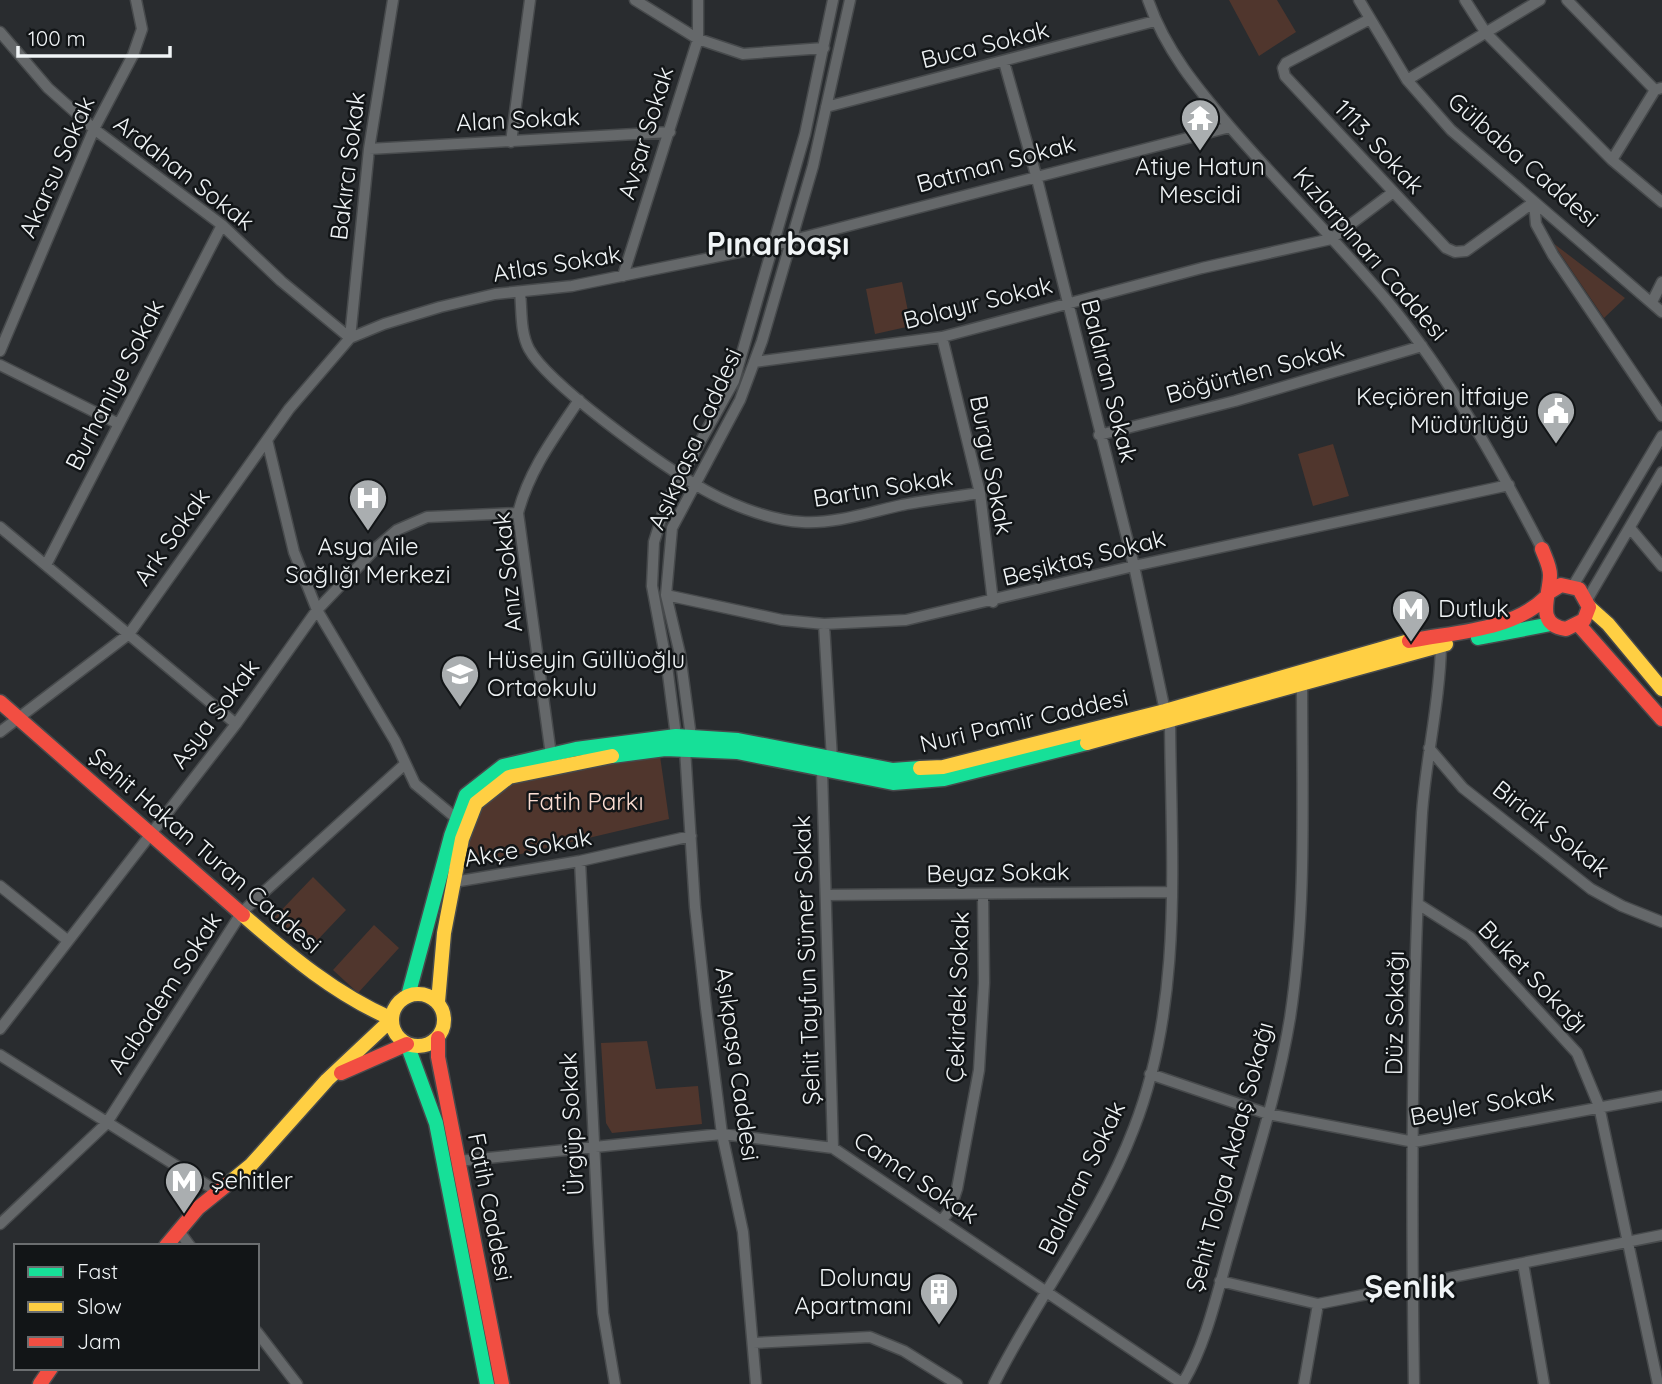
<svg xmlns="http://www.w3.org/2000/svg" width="1662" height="1384" font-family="Quicksand,sans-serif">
  <rect width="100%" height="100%" fill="#292c2f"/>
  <path fill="#50362d" d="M 1229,0 L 1277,0 L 1296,32 L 1259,56 Z
    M 1553,243 L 1625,298 L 1604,318 Z
    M 902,282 L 911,326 L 875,334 L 866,289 Z
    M 1333,444 L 1349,496 L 1313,506 L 1298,454 Z
    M 660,756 L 669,819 L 478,864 L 467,850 C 470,835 472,821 481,809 C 509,767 613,762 660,756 Z
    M 313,877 L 346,910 L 307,951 L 273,919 Z
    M 374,925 L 399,948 L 358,993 L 333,970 Z
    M 647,1041 L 656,1089 L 698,1086 L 702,1124 L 612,1133 L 606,1123 L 601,1043 Z"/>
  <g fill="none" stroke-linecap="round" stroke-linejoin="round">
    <g stroke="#474a4c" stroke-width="13">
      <path id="street" d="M 635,0 L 698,39 L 743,54 L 824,48
        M 1148,0 C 1165,50 1198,89 1231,128 C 1282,187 1338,242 1388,302 C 1450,378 1497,462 1542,549
        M 1359,0 L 1407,80 L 1451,130 L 1662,312
        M 1465,0 L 1486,33 L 1612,160 L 1662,202
        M 1567,0 L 1655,90
        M 1370,19 L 1286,63 L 1283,68 L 1285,76 L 1446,248 L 1455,252 L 1466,251 L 1534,202 L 1536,224 L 1553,255 L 1662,416
        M 0,32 L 48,88 L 94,129 L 222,225 L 281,281 L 350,338
        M 1004,62 L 1036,175 L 1134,566 L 1165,711
        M 1407,80 L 1540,0
        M 826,107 L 1155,21
        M 511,142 L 530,0
        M 369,149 L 670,132
        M 1612,160 L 1655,90 L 1661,88
        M 623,276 L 698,39 L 698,0
        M 520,292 C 522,310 520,332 529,349 C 548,384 656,461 693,483 C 723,502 767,520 802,522 C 835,524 870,512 902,505 C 928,500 954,497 980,493
        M 1652,302 L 1662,282
        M 942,337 L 980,493 L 993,602
        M 350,338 L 369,149 L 393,0
        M 0,351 L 94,129 L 133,55 L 142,29 L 136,0
        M 754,362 L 942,337 L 1202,268 L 1331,239 L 1392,193
        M 0,365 L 119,424
        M 1099,435 L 1235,401 L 1422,346
        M 267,440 L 294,552 L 317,610 L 395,741 L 415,784 L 457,819
        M 0,527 L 236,724
        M 1630,528 L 1662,566
        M 46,565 L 222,225
        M 1573,586 L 1662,436
        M 666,595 L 782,620 L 824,624 L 906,620 L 1134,566 L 1509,485
        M 1587,600 L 1662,472
        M 824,624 L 832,759
        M 0,732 L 129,634 L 289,409 L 350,338 L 384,324 L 440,307 L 495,294 L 572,286 L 774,245 L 1230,127
        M 676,736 L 667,666 L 652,586 L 654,542 L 666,503 L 734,381 L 805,134 L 833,0
        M 691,737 L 680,654 L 666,595 L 672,528 L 740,400 L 762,341 L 813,166 L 850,0
        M 1429,748 L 1463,788 L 1591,889 L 1622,906 L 1662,922
        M 685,749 L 695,907 L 706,1008 L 722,1134 L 743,1232 L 756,1384
        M 551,755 L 518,513 C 529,470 555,436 579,400
        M 822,771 L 833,1148
        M 580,861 L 599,1243 L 603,1313 L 615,1384
        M 454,882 L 580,861 L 691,836
        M 0,886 L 67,940
        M 826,895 L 1171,892
        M 1418,904 L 1470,937 L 1577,1053 L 1599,1106 L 1658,1384
        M 0,1029 L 236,724 L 317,610 L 377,547 L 397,530 L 427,517 L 518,513
        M 0,1055 L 218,1192
        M 1150,1074 L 1268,1114 L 1414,1142 L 1662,1096
        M 458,1161 L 722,1134 L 833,1148 L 1183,1384
        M 942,1220 L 950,1210 L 957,1189 L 979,1070 L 984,983 L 983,895
        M 0,1224 L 106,1124 L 242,912 L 405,764
        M 179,1231 L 190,1246
        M 1523,1263 L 1544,1384
        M 1220,1281 L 1318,1304 L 1662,1235
        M 257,1332 L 297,1384
        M 753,1343 L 870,1337 L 904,1351 L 957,1384
        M 994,1384 C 1037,1297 1099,1220 1134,1128 C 1184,1000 1171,857 1170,723
        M 1182,1384 C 1208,1343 1220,1280 1234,1234 C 1254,1163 1278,1091 1290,1018 C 1307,907 1302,795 1302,683
        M 1304,1384 L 1318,1304
        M 1414,1384 C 1411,1194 1411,1002 1422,813 C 1426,757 1440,701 1441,645"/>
    </g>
    <g stroke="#474a4c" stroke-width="17">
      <path id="fast" d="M 1478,638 L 1551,624
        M 612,756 L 665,749 L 737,752 L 893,783 L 944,779 L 1087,743
        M 408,996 L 451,836 L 466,795 L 503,766 L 576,749 L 676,736 L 738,740 L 893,770 L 920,768
        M 407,1044 L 436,1123 L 487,1384"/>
    </g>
    <g stroke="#474a4c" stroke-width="17">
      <path id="slow" d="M 1589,607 L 1608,624 L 1662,689
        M 1087,743 L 1446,644
        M 920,768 L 943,767 L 1165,711 L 1409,641
        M392 1020a26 26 0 1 1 52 0a26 26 0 1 1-52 0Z
        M 438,1002 L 444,933 L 462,839 L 476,803 L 509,777 L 612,756
        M 229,1183 L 251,1165 L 327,1080 L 392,1019 C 335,994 290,956 243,915"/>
    </g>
    <g stroke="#474a4c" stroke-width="17">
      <path id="jam" d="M 1542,549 C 1545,557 1550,566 1550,575 C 1550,596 1534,625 1566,629 L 1584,620 L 1589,607 L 1579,589 L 1561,585 L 1548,593
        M 1579,625 L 1662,719
        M 1409,641 C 1453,632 1512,631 1545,598
        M 0,702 L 243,915
        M 438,1038 L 438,1057 L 502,1384
        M 341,1073 L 407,1044
        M 166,1246 L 198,1208 L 229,1183
        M 40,1384 L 51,1368"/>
    </g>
    <use href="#street" stroke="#65686a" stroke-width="10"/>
    <use href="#fast" stroke="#16e098" stroke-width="14"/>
    <use href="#slow" stroke="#ffcf43" stroke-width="14"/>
    <use href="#jam" stroke="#f24e42" stroke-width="14"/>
  </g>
  <defs>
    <g id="temple-pin" transform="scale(2.0125)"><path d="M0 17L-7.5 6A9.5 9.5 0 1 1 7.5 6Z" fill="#aaaeb0" stroke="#121517"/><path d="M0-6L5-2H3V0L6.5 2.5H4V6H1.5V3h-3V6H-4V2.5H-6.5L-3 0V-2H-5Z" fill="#fff"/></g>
    <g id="civic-pin" transform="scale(2.0125)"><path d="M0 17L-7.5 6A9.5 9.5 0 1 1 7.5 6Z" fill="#aaaeb0" stroke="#121517"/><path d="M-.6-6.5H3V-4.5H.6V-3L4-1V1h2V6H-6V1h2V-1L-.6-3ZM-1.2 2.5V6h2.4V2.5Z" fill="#fff"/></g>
    <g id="hospital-pin" transform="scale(2.0125)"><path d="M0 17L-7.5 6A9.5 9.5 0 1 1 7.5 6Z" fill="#aaaeb0" stroke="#121517"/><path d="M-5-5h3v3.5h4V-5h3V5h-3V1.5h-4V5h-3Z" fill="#fff"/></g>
    <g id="metro-pin" transform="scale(2.0125)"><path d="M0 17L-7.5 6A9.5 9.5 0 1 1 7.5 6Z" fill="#aaaeb0" stroke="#121517"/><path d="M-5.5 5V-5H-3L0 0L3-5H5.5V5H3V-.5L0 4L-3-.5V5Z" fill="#fff"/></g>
    <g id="school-pin" transform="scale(2.0125)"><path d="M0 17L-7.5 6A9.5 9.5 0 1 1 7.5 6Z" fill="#aaaeb0" stroke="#121517"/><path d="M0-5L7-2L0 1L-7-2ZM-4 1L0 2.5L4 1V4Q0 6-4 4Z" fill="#fff"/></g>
    <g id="building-pin" transform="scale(2.0125)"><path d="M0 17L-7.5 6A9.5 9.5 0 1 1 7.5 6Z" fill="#aaaeb0" stroke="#121517"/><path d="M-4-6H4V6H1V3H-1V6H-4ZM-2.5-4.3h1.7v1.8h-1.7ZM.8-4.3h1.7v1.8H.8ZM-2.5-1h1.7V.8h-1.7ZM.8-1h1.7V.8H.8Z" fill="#fff"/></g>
  </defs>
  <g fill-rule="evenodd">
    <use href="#temple-pin" x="1200" y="118"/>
    <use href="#civic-pin" x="1556" y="411"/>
    <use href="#hospital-pin" x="368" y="498"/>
    <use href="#metro-pin" x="1411" y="609"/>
    <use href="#school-pin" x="460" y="674"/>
    <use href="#metro-pin" x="184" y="1181"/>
    <use href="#building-pin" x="939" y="1292"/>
  </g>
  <g text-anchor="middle" stroke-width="5" stroke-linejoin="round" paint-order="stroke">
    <g font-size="24" fill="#f0f4f6" stroke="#121517">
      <text transform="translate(985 45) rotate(-14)" y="8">Buca Sokak</text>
      <text transform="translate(518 120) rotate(-3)" y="8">Alan Sokak</text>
      <text transform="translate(646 133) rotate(-73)" y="8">Avşar Sokak</text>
      <text transform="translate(1379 147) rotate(47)" y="8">1113. Sokak</text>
      <text transform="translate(1523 160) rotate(41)" y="8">Gülbaba Caddesi</text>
      <text transform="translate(996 164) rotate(-15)" y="8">Batman Sokak</text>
      <text transform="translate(348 166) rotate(-83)" y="8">Bakırcı Sokak</text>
      <text transform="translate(57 167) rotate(-66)" y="8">Akarsu Sokak</text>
      <text transform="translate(184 173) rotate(38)" y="8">Ardahan Sokak</text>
      <text transform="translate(1370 254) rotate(49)" y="8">Kızlarpınarı Caddesi</text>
      <text transform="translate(557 264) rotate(-9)" y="8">Atlas Sokak</text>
      <text transform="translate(978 303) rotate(-14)" y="8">Bolayır Sokak</text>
      <text transform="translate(1255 372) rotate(-15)" y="8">Böğürtlen Sokak</text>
      <text transform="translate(1109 381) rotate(76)" y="8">Baldıran Sokak</text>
      <text transform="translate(115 385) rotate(-63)" y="8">Burhaniye Sokak</text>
      <text transform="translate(695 439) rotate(-66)" y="8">Aşıkpaşa Caddesi</text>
      <text transform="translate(991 465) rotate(79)" y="8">Burgu Sokak</text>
      <text transform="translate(883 488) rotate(-9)" y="8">Bartın Sokak</text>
      <text transform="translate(172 537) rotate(-55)" y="8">Ark Sokak</text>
      <text transform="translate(1084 558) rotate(-14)" y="8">Beşiktaş Sokak</text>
      <text transform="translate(508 572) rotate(-96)" y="8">Anız Sokak</text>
      <text transform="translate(215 714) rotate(-53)" y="8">Asya Sokak</text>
      <text transform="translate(1024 721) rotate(-13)" y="8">Nuri Pamir Caddesi</text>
      <text transform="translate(1551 829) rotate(38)" y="8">Biricik Sokak</text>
      <text transform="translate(528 848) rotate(-10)" y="8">Akçe Sokak</text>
      <text transform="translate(205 851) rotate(41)" y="8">Şehit Hakan Turan Caddesi</text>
      <text transform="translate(998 873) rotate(-1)" y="8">Beyaz Sokak</text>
      <text transform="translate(807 960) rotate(-92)" y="8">Şehit Tayfun Sümer Sokak</text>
      <text transform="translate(1533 977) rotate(46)" y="8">Buket Sokağı</text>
      <text transform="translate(165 993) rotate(-57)" y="8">Acıbadem Sokak</text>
      <text transform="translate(958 997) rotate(-88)" y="8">Çekirdek Sokak</text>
      <text transform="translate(1395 1013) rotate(-89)" y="8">Düz Sokağı</text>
      <text transform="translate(737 1064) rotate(82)" y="8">Aşıkpaşa Caddesi</text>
      <text transform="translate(1482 1105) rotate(-10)" y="8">Beyler Sokak</text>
      <text transform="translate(572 1124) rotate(-93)" y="8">Ürgüp Sokak</text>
      <text transform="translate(1230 1157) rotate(-75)" y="8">Şehit Tolga Akdaş Sokağı</text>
      <text transform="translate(916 1178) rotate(34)" y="8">Camcı Sokak</text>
      <text transform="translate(1082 1178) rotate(-64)" y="8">Baldıran Sokak</text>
      <text transform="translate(490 1207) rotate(79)" y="8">Fatih Caddesi</text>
    </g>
    <g font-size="24" fill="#f0f4f6" stroke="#121517" text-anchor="start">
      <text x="1200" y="175" text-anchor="middle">Atiye Hatun<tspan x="1200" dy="28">Mescidi</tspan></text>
      <text x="1529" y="405" text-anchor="end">Keçiören İtfaiye<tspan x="1529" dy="28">Müdürlüğü</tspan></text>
      <text x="368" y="555" text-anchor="middle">Asya Aile<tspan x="368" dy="28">Sağlığı Merkezi</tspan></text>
      <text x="1438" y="617">Dutluk</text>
      <text x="487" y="668">Hüseyin Güllüoğlu<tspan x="487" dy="28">Ortaokulu</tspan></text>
      <text x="211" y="1189">Şehitler</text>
      <text x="912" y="1286" text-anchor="end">Dolunay<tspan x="912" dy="28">Apartmanı</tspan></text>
    </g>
    <g font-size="24" fill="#fbddd2" stroke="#121517">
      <text x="585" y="810">Fatih Parkı</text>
    </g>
    <g font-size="32" font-weight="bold" fill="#f0f4f6" stroke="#121517">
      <text x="778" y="255">Pınarbaşı</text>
      <text x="1410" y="1298">Şenlik</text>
    </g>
  </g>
  <rect x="14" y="1244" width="245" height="126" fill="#121517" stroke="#6b6e70" stroke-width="2"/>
  <rect x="28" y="1267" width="35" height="10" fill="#16e098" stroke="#6b6e70" stroke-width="2"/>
  <text x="77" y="1279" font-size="21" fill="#f0f4f6">Fast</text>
  <rect x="28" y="1302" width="35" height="10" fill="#ffcf43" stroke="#6b6e70" stroke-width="2"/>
  <text x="77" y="1314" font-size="21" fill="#f0f4f6">Slow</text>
  <rect x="28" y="1337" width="35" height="10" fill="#f24e42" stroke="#6b6e70" stroke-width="2"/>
  <text x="77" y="1349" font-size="21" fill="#f0f4f6">Jam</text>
  <path d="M18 46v10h152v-10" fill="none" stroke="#f0f4f6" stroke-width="3.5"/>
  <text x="28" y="46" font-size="21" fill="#f0f4f6" stroke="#121517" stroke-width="5" paint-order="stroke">100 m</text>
</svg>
